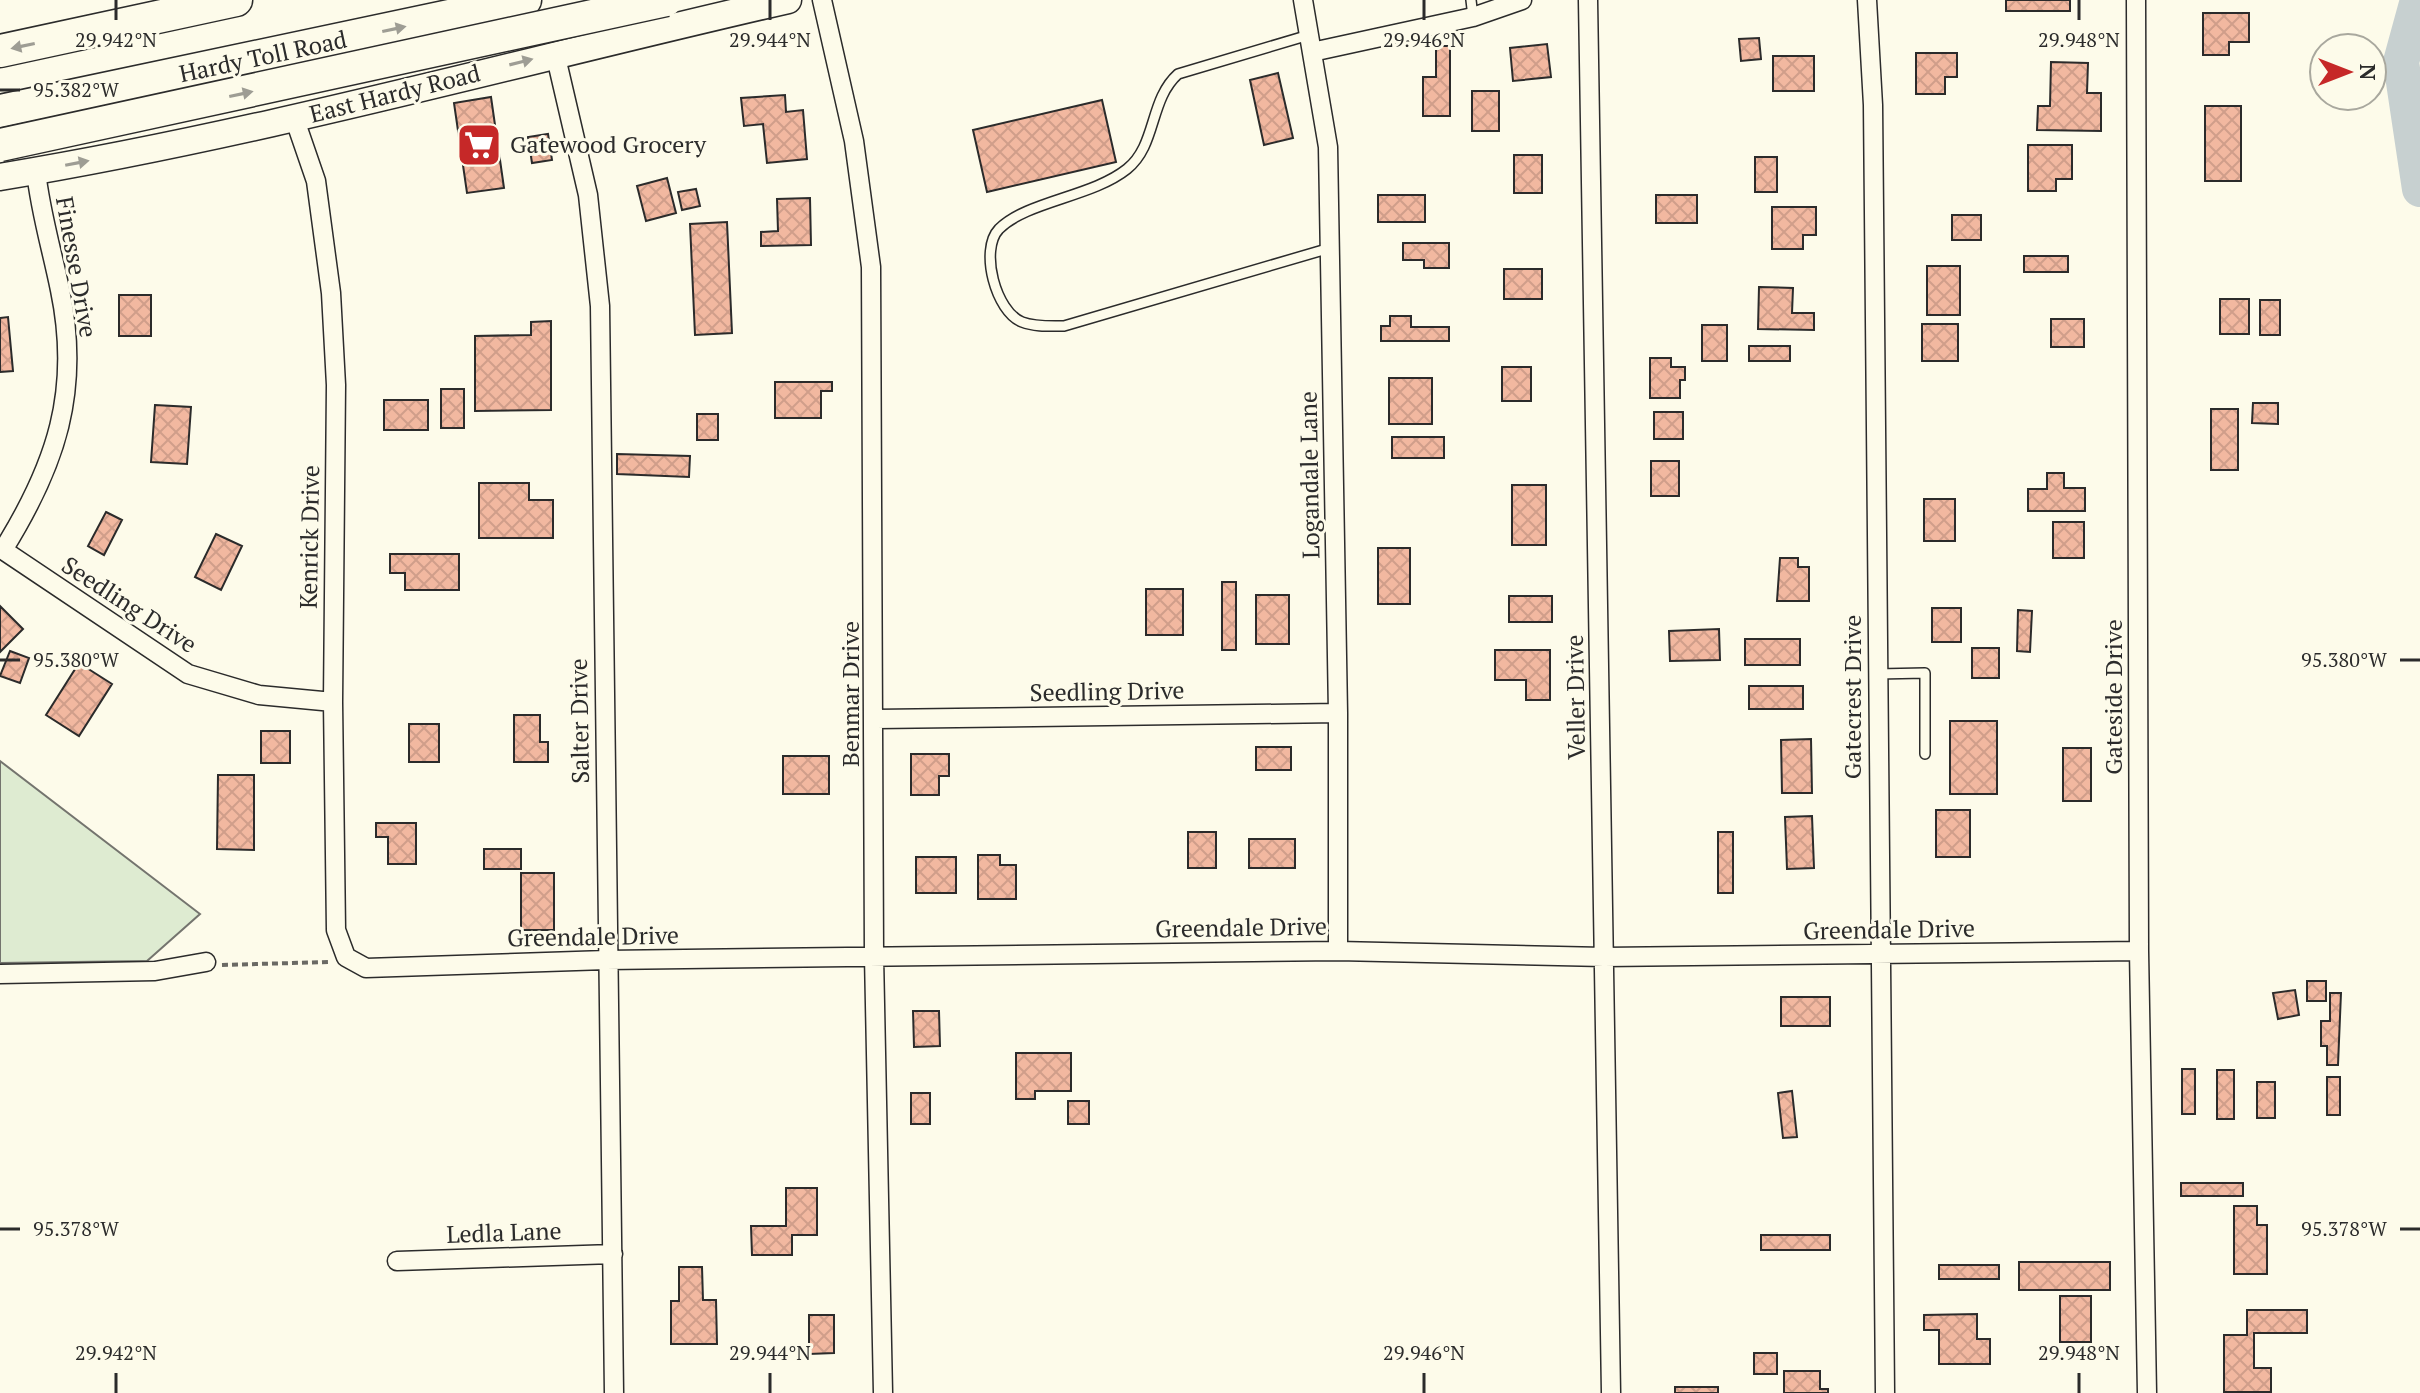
<svg xmlns="http://www.w3.org/2000/svg" width="2420" height="1393" font-family="'PT Serif',serif">
  <defs>
    <pattern id="building-cross-hatch" width="8" height="8" patternUnits="userSpaceOnUse" patternTransform="scale(2)"><rect width="8" height="8" fill="#f2b8a0"/><path d="M0 0l8 8M0 8l8-8" fill="none" stroke="#d09e8a"/></pattern>
  </defs>
  <rect width="100%" height="100%" fill="#fdfbea"/>
  <path fill="#deebd1" stroke="#74746e" stroke-width="2" d="M 0,761 L 200,914 L 147,961 L 0,963 Z"/>
  <g fill="none" stroke-linecap="round" stroke-linejoin="round">
    <path stroke="#c7d0d0" stroke-width="36" d="M 2418,0 L 2401,62 L 2420,189"/>
  </g>
  <path fill="url(#building-cross-hatch)" stroke="#2b2b2b" stroke-width="2" d="M 2006,0 L 2070,0 L 2070,11 L 2006,11 Z
    M 2203,13 L 2249,13 L 2249,42 L 2229,42 L 2229,55 L 2203,55 Z
    M 1759,38 L 1761,59 L 1741,61 L 1739,39 Z
    M 1547,44 L 1551,77 L 1513,81 L 1510,48 Z
    M 1436,46 L 1450,46 L 1450,116 L 1423,116 L 1423,77 L 1436,77 Z
    M 1916,53 L 1957,53 L 1957,77 L 1945,77 L 1945,94 L 1916,94 Z
    M 1773,56 L 1814,56 L 1814,91 L 1773,91 Z
    M 2051,62 L 2088,63 L 2087,93 L 2101,93 L 2101,131 L 2037,130 L 2038,106 L 2050,106 Z
    M 1278,73 L 1293,138 L 1264,145 L 1250,80 Z
    M 1472,91 L 1499,91 L 1499,131 L 1472,131 Z
    M 785,95 L 786,112 L 803,110 L 807,159 L 767,163 L 763,124 L 744,126 L 741,98 Z
    M 491,97 L 504,188 L 467,193 L 454,103 Z
    M 1102,100 L 1116,162 L 987,192 L 973,130 Z
    M 2205,106 L 2241,106 L 2241,181 L 2205,181 Z
    M 548,134 L 552,160 L 532,163 L 528,137 Z
    M 2028,145 L 2072,145 L 2072,179 L 2056,179 L 2056,191 L 2028,191 Z
    M 1514,155 L 1542,155 L 1542,193 L 1514,193 Z
    M 1755,157 L 1777,157 L 1777,192 L 1755,192 Z
    M 667,178 L 676,213 L 646,221 L 637,186 Z
    M 696,189 L 700,206 L 682,210 L 678,192 Z
    M 1378,195 L 1425,195 L 1425,222 L 1378,222 Z
    M 1656,195 L 1697,195 L 1697,223 L 1656,223 Z
    M 810,198 L 811,245 L 761,246 L 761,232 L 778,231 L 777,199 Z
    M 1772,207 L 1816,207 L 1816,235 L 1803,235 L 1803,249 L 1772,249 Z
    M 1952,215 L 1981,215 L 1981,240 L 1952,240 Z
    M 727,222 L 732,333 L 695,335 L 690,224 Z
    M 1403,243 L 1449,243 L 1449,268 L 1424,268 L 1424,260 L 1403,260 Z
    M 2024,256 L 2068,256 L 2068,272 L 2024,272 Z
    M 1927,266 L 1960,266 L 1960,315 L 1927,315 Z
    M 1504,269 L 1542,269 L 1542,299 L 1504,299 Z
    M 1759,287 L 1793,288 L 1792,313 L 1814,313 L 1814,330 L 1758,329 Z
    M 119,295 L 151,295 L 151,336 L 119,336 Z
    M 2220,299 L 2249,299 L 2249,334 L 2220,334 Z
    M 2260,300 L 2280,300 L 2280,335 L 2260,335 Z
    M 1390,316 L 1411,316 L 1411,327 L 1449,327 L 1449,341 L 1381,341 L 1381,326 L 1390,326 Z
    M 8,317 L 13,371 L 0,372 L 0,318 Z
    M 2051,319 L 2084,319 L 2084,347 L 2051,347 Z
    M 551,321 L 551,410 L 475,411 L 475,336 L 531,335 L 531,322 Z
    M 1922,324 L 1958,324 L 1958,361 L 1922,361 Z
    M 1702,325 L 1727,325 L 1727,361 L 1702,361 Z
    M 1749,346 L 1790,346 L 1790,361 L 1749,361 Z
    M 1650,358 L 1671,358 L 1671,367 L 1685,367 L 1685,380 L 1680,380 L 1680,398 L 1650,398 Z
    M 1502,367 L 1531,367 L 1531,401 L 1502,401 Z
    M 1389,378 L 1432,378 L 1432,424 L 1389,424 Z
    M 775,382 L 832,382 L 832,391 L 821,391 L 821,418 L 775,418 Z
    M 441,389 L 464,389 L 464,428 L 441,428 Z
    M 384,400 L 428,400 L 428,430 L 384,430 Z
    M 2253,403 L 2278,403 L 2278,424 L 2252,423 Z
    M 155,405 L 191,407 L 187,464 L 151,462 Z
    M 2211,409 L 2238,409 L 2238,470 L 2211,470 Z
    M 1654,412 L 1683,412 L 1683,439 L 1654,439 Z
    M 697,414 L 718,414 L 718,440 L 697,440 Z
    M 1392,437 L 1444,437 L 1444,458 L 1392,458 Z
    M 617,454 L 690,456 L 689,477 L 617,474 Z
    M 1651,461 L 1679,461 L 1679,496 L 1651,496 Z
    M 2047,473 L 2064,473 L 2064,488 L 2085,488 L 2085,511 L 2028,511 L 2028,489 L 2047,489 Z
    M 479,483 L 529,483 L 529,500 L 553,500 L 553,538 L 479,538 Z
    M 1512,485 L 1546,485 L 1546,545 L 1512,545 Z
    M 1924,499 L 1955,499 L 1955,541 L 1924,541 Z
    M 106,512 L 122,520 L 104,555 L 88,546 Z
    M 2053,522 L 2084,522 L 2084,558 L 2053,558 Z
    M 216,534 L 242,546 L 221,590 L 195,577 Z
    M 1378,548 L 1410,548 L 1410,604 L 1378,604 Z
    M 390,554 L 459,554 L 459,590 L 405,590 L 405,573 L 390,573 Z
    M 1780,558 L 1798,558 L 1798,567 L 1809,567 L 1809,601 L 1777,601 Z
    M 1222,582 L 1236,582 L 1236,650 L 1222,650 Z
    M 1146,589 L 1183,589 L 1183,635 L 1146,635 Z
    M 1256,595 L 1289,595 L 1289,644 L 1256,644 Z
    M 1509,596 L 1552,596 L 1552,622 L 1509,622 Z
    M 0,606 L 23,629 L 0,652 Z
    M 1932,608 L 1961,608 L 1961,642 L 1932,642 Z
    M 2018,610 L 2032,611 L 2030,652 L 2017,651 Z
    M 1719,629 L 1720,660 L 1670,661 L 1669,631 Z
    M 1745,639 L 1800,639 L 1800,665 L 1745,665 Z
    M 1972,648 L 1999,648 L 1999,678 L 1972,678 Z
    M 1495,650 L 1550,650 L 1550,700 L 1526,700 L 1526,680 L 1495,680 Z
    M 10,651 L 29,658 L 20,683 L 0,676 Z
    M 79,663 L 112,684 L 79,736 L 46,715 Z
    M 1749,686 L 1803,686 L 1803,709 L 1749,709 Z
    M 514,715 L 540,715 L 540,742 L 548,742 L 548,762 L 514,762 Z
    M 1950,721 L 1997,721 L 1997,794 L 1950,794 Z
    M 409,724 L 439,724 L 439,762 L 409,762 Z
    M 261,731 L 290,731 L 290,763 L 261,763 Z
    M 1811,739 L 1812,793 L 1782,793 L 1781,740 Z
    M 1256,747 L 1291,747 L 1291,770 L 1256,770 Z
    M 2063,748 L 2091,748 L 2091,801 L 2063,801 Z
    M 911,754 L 949,754 L 949,776 L 939,776 L 939,795 L 911,795 Z
    M 783,756 L 829,756 L 829,794 L 783,794 Z
    M 218,775 L 254,775 L 254,850 L 217,849 Z
    M 1936,810 L 1970,810 L 1970,857 L 1936,857 Z
    M 1812,816 L 1814,868 L 1787,869 L 1785,817 Z
    M 376,823 L 416,823 L 416,864 L 388,864 L 388,837 L 376,837 Z
    M 1188,832 L 1216,832 L 1216,868 L 1188,868 Z
    M 1718,832 L 1733,832 L 1733,893 L 1718,893 Z
    M 1249,839 L 1295,839 L 1295,868 L 1249,868 Z
    M 484,849 L 521,849 L 521,869 L 484,869 Z
    M 978,855 L 1000,855 L 1000,865 L 1016,865 L 1016,899 L 978,899 Z
    M 916,857 L 956,857 L 956,893 L 916,893 Z
    M 521,873 L 554,873 L 554,930 L 521,930 Z
    M 2307,981 L 2326,981 L 2326,1001 L 2307,1001 Z
    M 2295,990 L 2299,1015 L 2278,1019 L 2273,993 Z
    M 2330,993 L 2341,993 L 2338,1065 L 2327,1065 L 2327,1046 L 2321,1046 L 2321,1021 L 2330,1021 Z
    M 1781,997 L 1830,997 L 1830,1026 L 1781,1026 Z
    M 913,1011 L 939,1011 L 940,1046 L 914,1047 Z
    M 1016,1053 L 1071,1053 L 1071,1091 L 1035,1091 L 1035,1099 L 1016,1099 Z
    M 2182,1069 L 2195,1069 L 2195,1114 L 2182,1114 Z
    M 2217,1070 L 2234,1070 L 2234,1119 L 2217,1119 Z
    M 2327,1077 L 2340,1077 L 2340,1115 L 2327,1115 Z
    M 2257,1082 L 2275,1082 L 2275,1118 L 2257,1118 Z
    M 1792,1091 L 1797,1137 L 1783,1138 L 1778,1093 Z
    M 911,1093 L 930,1093 L 930,1124 L 911,1124 Z
    M 1068,1101 L 1089,1101 L 1089,1124 L 1068,1124 Z
    M 2181,1183 L 2243,1183 L 2243,1196 L 2181,1196 Z
    M 786,1188 L 817,1188 L 817,1235 L 792,1235 L 792,1255 L 752,1255 L 751,1226 L 786,1226 Z
    M 2234,1206 L 2257,1206 L 2257,1225 L 2267,1225 L 2267,1274 L 2234,1274 Z
    M 1761,1235 L 1830,1235 L 1830,1250 L 1761,1250 Z
    M 2019,1262 L 2110,1262 L 2110,1290 L 2019,1290 Z
    M 1939,1265 L 1999,1265 L 1999,1279 L 1939,1279 Z
    M 679,1267 L 702,1267 L 703,1300 L 716,1300 L 717,1344 L 671,1344 L 671,1301 L 679,1301 Z
    M 2060,1296 L 2091,1296 L 2091,1342 L 2060,1342 Z
    M 2247,1310 L 2307,1310 L 2307,1333 L 2254,1333 L 2254,1368 L 2271,1368 L 2271,1392 L 2224,1392 L 2224,1335 L 2247,1335 Z
    M 1977,1314 L 1977,1339 L 1990,1339 L 1990,1364 L 1939,1364 L 1939,1330 L 1924,1330 L 1924,1315 Z
    M 809,1315 L 834,1315 L 834,1353 L 809,1354 Z
    M 1754,1353 L 1777,1353 L 1777,1374 L 1754,1374 Z
    M 1784,1371 L 1820,1371 L 1820,1389 L 1828,1389 L 1828,1393 L 1784,1393 Z
    M 1675,1387 L 1718,1387 L 1718,1393 L 1675,1393 Z"/>
  <g fill="none" stroke-linecap="round" stroke-linejoin="round">
    <g stroke="#2b2b2b" stroke-width="12">
      <path id="service" d="M 1471,0 L 1473,17
        M 1309,35 L 1178,74 C 1149,100 1157,145 1127,169 C 1092,197 1027,201 999,229 C 979,250 996,312 1022,322 C 1035,327 1050,326 1064,326 L 1330,248
        M 1877,674 L 1925,673 L 1925,754"/>
    </g>
    <g stroke="#2b2b2b" stroke-width="21">
      <path id="minor" d="M 822,0 L 854,141 L 871,267 L 874,956 L 883,1393
        M 1303,0 L 1328,147 L 1338,713 L 1338,951
        M 1588,0 L 1611,1393
        M 1867,0 L 1873,105 L 1885,1393
        M 2136,0 L 2139,951 L 2147,1393
        M 1312,52 L 1473,17 L 1522,0
        M 555,53 L 588,195 L 600,306 L 614,1393
        M 295,120 L 316,181 L 331,293 L 336,385 L 333,702 L 336,930 L 346,957 L 366,968 L 606,960 L 1338,951 L 1604,957 L 2139,951
        M 0,548 L 188,674 L 259,695 L 333,702
        M 3,550 C 56,465 81,391 60,290 C 52,250 40,211 36,171
        M 876,719 L 1338,713
        M 0,974 L 155,971 L 206,962
        M 397,1261 L 613,1254"/>
    </g>
    <g stroke="#2b2b2b" stroke-width="29">
      <path id="secondary" d="M 0,177 C 266,133 525,60 788,0"/>
    </g>
    <g stroke="#2b2b2b" stroke-width="35">
      <path id="motorway" d="M 0,51 L 236,0
        M 0,111 L 525,0"/>
    </g>
    <path stroke="#6a6964" stroke-width="4" stroke-dasharray="6 4" stroke-linecap="butt" d="M 222,965 L 328,962"/>
    <use href="#service" stroke="#fdfbea" stroke-width="9"/>
    <use href="#minor" stroke="#fdfbea" stroke-width="18"/>
    <use href="#secondary" stroke="#fdfbea" stroke-width="26"/>
    <use href="#motorway" stroke="#fdfbea" stroke-width="32"/>
    <g stroke="#2b2b2b" stroke-width="35" stroke-linecap="butt">
      <path id="motorway-bridge" d="M 0,145 L 666,0"/>
    </g>
    <use href="#motorway-bridge" stroke="#fdfbea" stroke-width="32"/>
  </g>
  <defs><path id="oneway-solid" d="M-6-.8H1V-3.2L6.5 0L1 3.2V.8H-6Z" transform="scale(2)"/></defs>
  <g fill="#9e9d94">
    <use href="#oneway-solid" transform="translate(394 29) rotate(-12)"/>
    <use href="#oneway-solid" transform="translate(23 46) rotate(168)"/>
    <use href="#oneway-solid" transform="translate(521 62) rotate(-14)"/>
    <use href="#oneway-solid" transform="translate(241 94) rotate(-12)"/>
    <use href="#oneway-solid" transform="translate(77 163) rotate(-11)"/>
  </g>
  <path fill="none" stroke="#2b2b2b" stroke-width="3" d="M 116,0 L 116,20M 770,0 L 770,20M 1424,0 L 1424,20M 2079,0 L 2079,20M 0,90 L 20,90M 0,660 L 20,660M 2400,660 L 2420,660M 0,1229 L 20,1229M 2400,1229 L 2420,1229M 116,1373 L 116,1393M 770,1373 L 770,1393M 1424,1373 L 1424,1393M 2079,1373 L 2079,1393"/>
  <defs>
    <g id="supermarket-square" transform="scale(2.3)"><rect x="-9" y="-9" width="18" height="18" rx="4" fill="#c62828" stroke="#fdfbea"/><path d="M-6-5.5h2.5l.6 2H6L4.5 2H-2.5L-4.4-4H-6ZM-1.5 3.2a1.3 1.3 0 1 0 .1 0ZM3 3.2a1.3 1.3 0 1 0 .1 0Z" fill="#fff"/></g>
  </defs>
  <g fill-rule="evenodd">
    <use href="#supermarket-square" x="479" y="145"/>
  </g>
  <g text-anchor="middle" stroke-width="6" stroke-linejoin="round" paint-order="stroke">
    <g font-size="24" fill="#2b2b2b" stroke="#fdfbea">
      <text transform="translate(263 57) rotate(-12)" y="8">Hardy Toll Road</text>
      <text transform="translate(395 94) rotate(-14)" y="8">East Hardy Road</text>
      <text transform="translate(76 267) rotate(80)" y="8">Finesse Drive</text>
      <text transform="translate(1310 475) rotate(-91)" y="8">Logandale Lane</text>
      <text transform="translate(310 537) rotate(-89)" y="8">Kenrick Drive</text>
      <text transform="translate(129 605) rotate(33)" y="8">Seedling Drive</text>
      <text transform="translate(1107 692) rotate(-1)" y="8">Seedling Drive</text>
      <text transform="translate(851 694) rotate(-90)" y="8">Benmar Drive</text>
      <text transform="translate(1576 697) rotate(-91)" y="8">Veller Drive</text>
      <text transform="translate(1853 697) rotate(-90)" y="8">Gatecrest Drive</text>
      <text transform="translate(2114 697) rotate(-90)" y="8">Gateside Drive</text>
      <text transform="translate(580 721) rotate(-91)" y="8">Salter Drive</text>
      <text transform="translate(1241 928) rotate(-1)" y="8">Greendale Drive</text>
      <text transform="translate(1889 930) rotate(-1)" y="8">Greendale Drive</text>
      <text transform="translate(593 937) rotate(-1)" y="8">Greendale Drive</text>
      <text transform="translate(504 1233) rotate(-2)" y="8">Ledla Lane</text>
    </g>
    <g font-size="24" fill="#2b2b2b" stroke="#fdfbea" text-anchor="start">
      <text x="510" y="153">Gatewood Grocery</text>
    </g>
  </g>
  <g font-size="20" text-anchor="middle" fill="#2b2b2b" stroke="#fdfbea" stroke-width="6" stroke-linejoin="round" paint-order="stroke">
    <text x="116" y="47">29.942°N</text>
    <text x="770" y="47">29.944°N</text>
    <text x="1424" y="47">29.946°N</text>
    <text x="2079" y="47">29.948°N</text>
    <text x="76" y="97">95.382°W</text>
    <text x="2344" y="667">95.380°W</text>
    <text x="76" y="667">95.380°W</text>
    <text x="2344" y="1236">95.378°W</text>
    <text x="76" y="1236">95.378°W</text>
    <text x="116" y="1360">29.942°N</text>
    <text x="770" y="1360">29.944°N</text>
    <text x="1424" y="1360">29.946°N</text>
    <text x="2079" y="1360">29.948°N</text>
  </g>
  <g transform="translate(2348 72) rotate(90)"><circle r="38" fill="#fdfbea" stroke="#a9a89e" stroke-width="2"/>
  <path d="M0-6L14 30L0 20L-14 30Z" fill="#c62828"/>
  <text y="-12" font-size="22" font-weight="bold" text-anchor="middle" fill="#2b2b2b">N</text>
  </g>
</svg>
